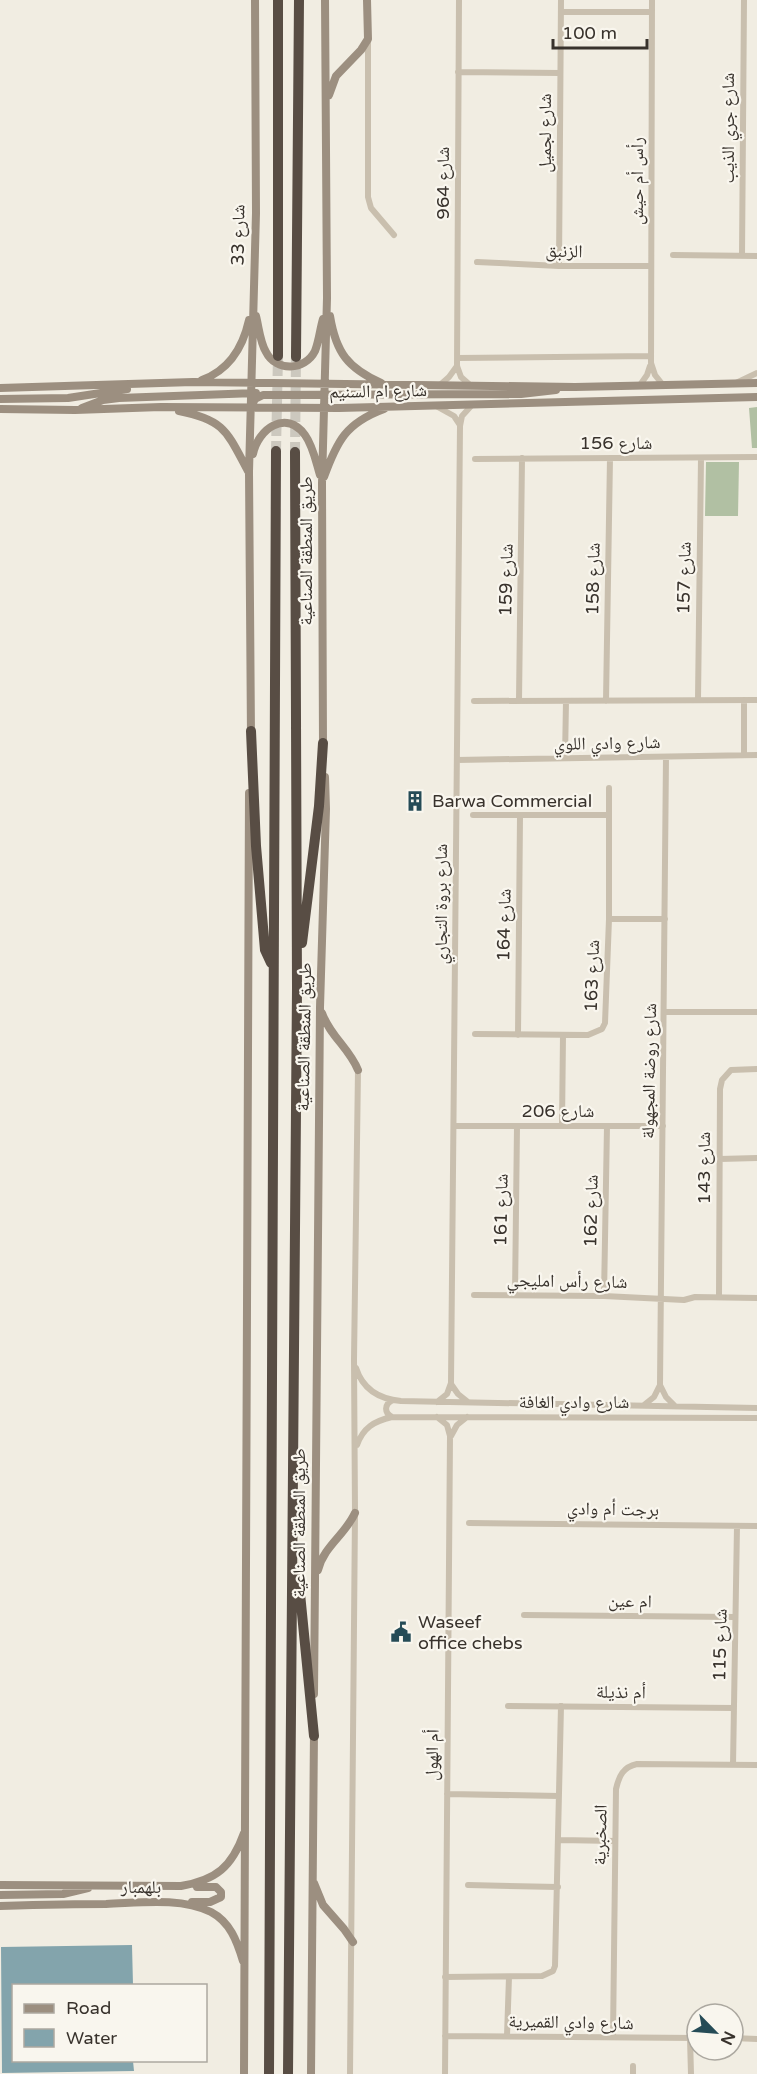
<svg xmlns="http://www.w3.org/2000/svg" width="757" height="2074" font-family="'Varela Round','Noto Naskh Arabic',sans-serif">
  <rect width="100%" height="100%" fill="#f1ede2"/>
  <path fill="#b1c0a3" d="M 757,407 L 757,448 L 752,448 L 749,408 Z
    M 706,462 L 739,462 L 738,516 L 705,516 Z"/>
  <path fill="#83a4ac" d="M 132,1945 L 133,1985 L 14,1986 L 14,2060 L 133,2061 L 134,2071 L 2,2073 L 1,1947 Z"/>
  <g fill="none" stroke-linecap="round" stroke-linejoin="round">
    <path stroke="#ccc8be" stroke-width="10" stroke-dasharray="10 5" stroke-linecap="butt" d="M 276,451 L 278,356
      M 295,452 L 296,357"/>
    <path stroke="#c9bfae" stroke-width="6" d="M 459,0 L 457,366 L 461,377 L 470,385
      M 652,0 L 651,363 L 655,375 L 663,385
      M 561,12 L 652,12
      M 368,40 L 368,197 L 371,208 L 394,235
      M 458,72 L 560,73
      M 673,255 L 757,256
      M 742,256 L 744,0
      M 477,262 L 559,266 L 651,266
      M 559,266 L 561,0
      M 457,358 L 651,356
      M 736,383 L 757,373
      M 440,385 L 449,377 L 457,366
      M 640,385 L 647,375 L 650,366
      M 436,406 L 454,416 L 460,425
      M 475,459 L 757,457
      M 698,700 L 701,458
      M 744,700 L 744,755
      M 474,701 L 757,700
      M 519,701 L 522,458
      M 606,701 L 610,458
      M 565,758 L 566,701
      M 457,760 L 757,755
      M 473,815 L 609,815
      M 609,919 L 665,919
      M 665,1012 L 757,1012
      M 475,1034 L 588,1035 L 602,1029 L 605,1023 L 609,919 L 609,788
      M 518,1035 L 520,816
      M 562,1125 L 563,1035
      M 454,1126 L 663,1126
      M 720,1159 L 757,1158
      M 474,1295 L 604,1296 L 684,1300 L 695,1297 L 757,1298
      M 515,1295 L 517,1126
      M 604,1296 L 607,1126
      M 719,1297 L 720,1089 L 722,1080 L 731,1070 L 757,1069
      M 356,1368 C 363,1390 379,1399 401,1401 L 757,1408
      M 451,1384 L 458,1394 L 468,1402
      M 660,1385 L 666,1397 L 675,1406
      M 437,1402 L 447,1394 L 451,1383 L 460,426 L 462,416 L 472,405
      M 644,1405 L 654,1397 L 660,1385 L 666,757
      M 392,1417 C 384,1413 384,1404 393,1400
      M 437,1417 L 447,1425 L 450,1436 L 445,2074
      M 451,1436 L 457,1425 L 467,1417
      M 357,1445 C 363,1428 374,1421 392,1417 L 757,1418
      M 469,1523 L 757,1526
      M 524,1615 L 735,1617
      M 508,1706 L 734,1708
      M 733,1765 L 737,1526
      M 447,1794 L 559,1796
      M 560,1840 L 615,1841
      M 468,1885 L 558,1887
      M 445,1977 L 542,1976 L 553,1971 L 555,1966 L 561,1706
      M 445,2036 L 697,2038
      M 507,2036 L 509,1977
      M 613,2037 L 616,1789 C 619,1776 623,1767 637,1764 L 757,1765
      M 690,2038 L 691,2074
      M 733,2038 L 757,2039
      M 633,2066 L 633,2074
      M 350,2074 L 355,1513 L 354,1360 L 358,1070"/>
    <path stroke="#9c8f80" stroke-width="8" d="M 329,95 L 336,76 L 361,50 L 368,39 L 367,0
      M 256,316 C 259,328 260,342 266,352 C 276,372 305,371 315,351 C 319,341 320,329 323,319
      M 330,316 C 336,353 348,368 381,383
      M 202,380 C 229,370 243,347 249,320
      M 0,388 L 193,382 L 575,387 L 757,383
      M 0,399 L 68,398 L 127,389
      M 251,407 L 255,399 L 263,395 L 521,394 L 556,390
      M 82,408 L 103,400 L 119,398 L 256,393
      M 0,409 L 75,410 L 161,407 L 339,408 L 757,397
      M 179,411 C 225,420 227,432 248,471
      M 253,454 C 258,429 286,409 305,435 C 313,446 316,462 320,475
      M 324,477 C 337,441 346,423 384,409
      M 251,736 L 249,472 L 256,213 L 255,0
      M 323,746 L 322,483 L 327,298 L 325,0
      M 322,1013 C 330,1036 349,1048 358,1070
      M 318,1570 C 324,1546 345,1535 355,1513
      M 314,1694 L 320,1007 L 326,809 L 325,777
      M 314,1883 L 323,1905 L 344,1929 L 353,1942
      M 0,1885 L 181,1886 C 216,1880 232,1867 244,1833
      M 0,1895 L 63,1894 L 88,1888
      M 192,1902 L 210,1902 L 221,1897 L 221,1892 L 216,1887 L 197,1887
      M 0,1906 C 35,1905 71,1904 106,1904 C 139,1903 180,1897 211,1912 C 230,1922 237,1941 243,1961
      M 244,2074 L 249,793
      M 311,2074 L 314,1731"/>
    <path stroke="#584d44" stroke-width="10" d="M 278,0 L 278,356
      M 296,357 L 299,0
      M 251,731 L 256,846 L 265,950 L 271,963
      M 302,943 L 319,806 L 323,743
      M 298,1573 L 314,1736
      M 269,2074 L 276,451
      M 288,2074 L 297,988 L 295,452"/>
  </g>
  <defs>
    <g id="building-bare" transform="scale(1.62)"><path d="M-4-6H4V6H1V3H-1V6H-4ZM-2.5-4.3h1.7v1.8h-1.7ZM.8-4.3h1.7v1.8H.8ZM-2.5-1h1.7V.8h-1.7ZM.8-1h1.7V.8H.8Z" fill="#254b56" stroke="#f9f6ee" stroke-width="2.5" paint-order="stroke"/></g>
    <g id="civic-bare" transform="scale(1.62)"><path d="M-.6-6.5H3V-4.5H.6V-3L4-1V1h2V6H-6V1h2V-1L-.6-3ZM-1.2 2.5V6h2.4V2.5Z" fill="#254b56" stroke="#f9f6ee" stroke-width="2.5" paint-order="stroke"/></g>
  </defs>
  <g fill-rule="evenodd">
    <use href="#building-bare" x="415" y="801"/>
    <use href="#civic-bare" x="401" y="1632"/>
  </g>
  <g text-anchor="middle" stroke-width="4.5" stroke-linejoin="round" paint-order="stroke">
    <g font-size="18" fill="#38322c" stroke="#f9f6ee">
      <text transform="translate(728 128) rotate(-90)" y="6">شارع جري الذيب</text>
      <text transform="translate(545 133) rotate(-90)" y="6">شارع لجميل</text>
      <text transform="translate(637 181) rotate(-90)" y="6">رأس أم حيش</text>
      <text transform="translate(443 183) rotate(-90)" y="6">شارع 964</text>
      <text transform="translate(238 235) rotate(-89)" y="6">شارع 33</text>
      <text transform="translate(564 251) rotate(1)" y="6">الزنبق</text>
      <text transform="translate(378 391) rotate(-1)" y="6">شارع ام السنيم</text>
      <text x="616" y="449">شارع 156</text>
      <text transform="translate(306 551) rotate(-90)" y="6">طريق المنطقة الصناعية</text>
      <text transform="translate(684 578) rotate(-89)" y="6">شارع 157</text>
      <text transform="translate(593 579) rotate(-89)" y="6">شارع 158</text>
      <text transform="translate(506 580) rotate(-89)" y="6">شارع 159</text>
      <text transform="translate(607 743) rotate(-1)" y="6">شارع وادي اللوي</text>
      <text transform="translate(441 904) rotate(-90)" y="6">شارع بروة التجاري</text>
      <text transform="translate(504 925) rotate(-89)" y="6">شارع 164</text>
      <text transform="translate(592 976) rotate(-88)" y="6">شارع 163</text>
      <text transform="translate(304 1037) rotate(-89)" y="6">طريق المنطقة الصناعية</text>
      <text transform="translate(649 1071) rotate(-89)" y="6">شارع روضة المجهولة</text>
      <text x="558" y="1117">شارع 206</text>
      <text transform="translate(704 1168) rotate(-90)" y="6">شارع 143</text>
      <text transform="translate(501 1210) rotate(-89)" y="6">شارع 161</text>
      <text transform="translate(591 1211) rotate(-89)" y="6">شارع 162</text>
      <text transform="translate(567 1281) rotate(1)" y="6">شارع رأس امليجي</text>
      <text x="574" y="1408">شارع وادي الغافة</text>
      <text transform="translate(613 1509) rotate(1)" y="6">برجت أم وادي</text>
      <text transform="translate(299 1523) rotate(-90)" y="6">طريق المنطقة الصناعية</text>
      <text transform="translate(630 1601) rotate(1)" y="6">ام عين</text>
      <text transform="translate(720 1645) rotate(-89)" y="6">شارع 115</text>
      <text transform="translate(621 1692) rotate(1)" y="6">أم نذيلة</text>
      <text transform="translate(432 1755) rotate(-89)" y="6">أم الهول</text>
      <text transform="translate(600 1835) rotate(-89)" y="6">الصخبرية</text>
      <text x="141" y="1893">بلهمبار</text>
      <text transform="translate(571 2022) rotate(1)" y="6">شارع وادي القميرية</text>
    </g>
    <g font-size="18" fill="#38322c" stroke="#f9f6ee" text-anchor="start">
      <text x="432" y="807">Barwa Commercial</text>
      <text x="418" y="1628">Waseef<tspan x="418" dy="21">office chebs</tspan></text>
    </g>
  </g>
  <rect x="12" y="1984" width="195" height="78" fill="#f9f6ee" stroke="#aca8a0" stroke-width="1.5"/>
  <rect x="24" y="2004" width="30" height="9" fill="#9c8f80" stroke="#aca8a0" stroke-width="1.5"/>
  <text x="66" y="2014" font-size="18" fill="#38322c">Road</text>
  <rect x="24" y="2029" width="30" height="18" fill="#83a4ac" stroke="#aca8a0" stroke-width="1.5"/>
  <text x="66" y="2044" font-size="18" fill="#38322c">Water</text>
  <g transform="translate(715 2032) rotate(115)"><circle r="28" fill="#f9f6ee" stroke="#aca8a0" stroke-width="1.5"/>
  <path d="M0-4.5L10 22L0 15L-10 22Z" fill="#254b56"/>
  <text y="-9" font-size="16" font-weight="bold" text-anchor="middle" fill="#38322c">N</text>
  </g>
  <path d="M553 39v9h94v-9" fill="none" stroke="#38322c" stroke-width="3"/>
  <text x="562" y="39" font-size="18" fill="#38322c" stroke="#f9f6ee" stroke-width="4.5" paint-order="stroke">100 m</text>
</svg>
